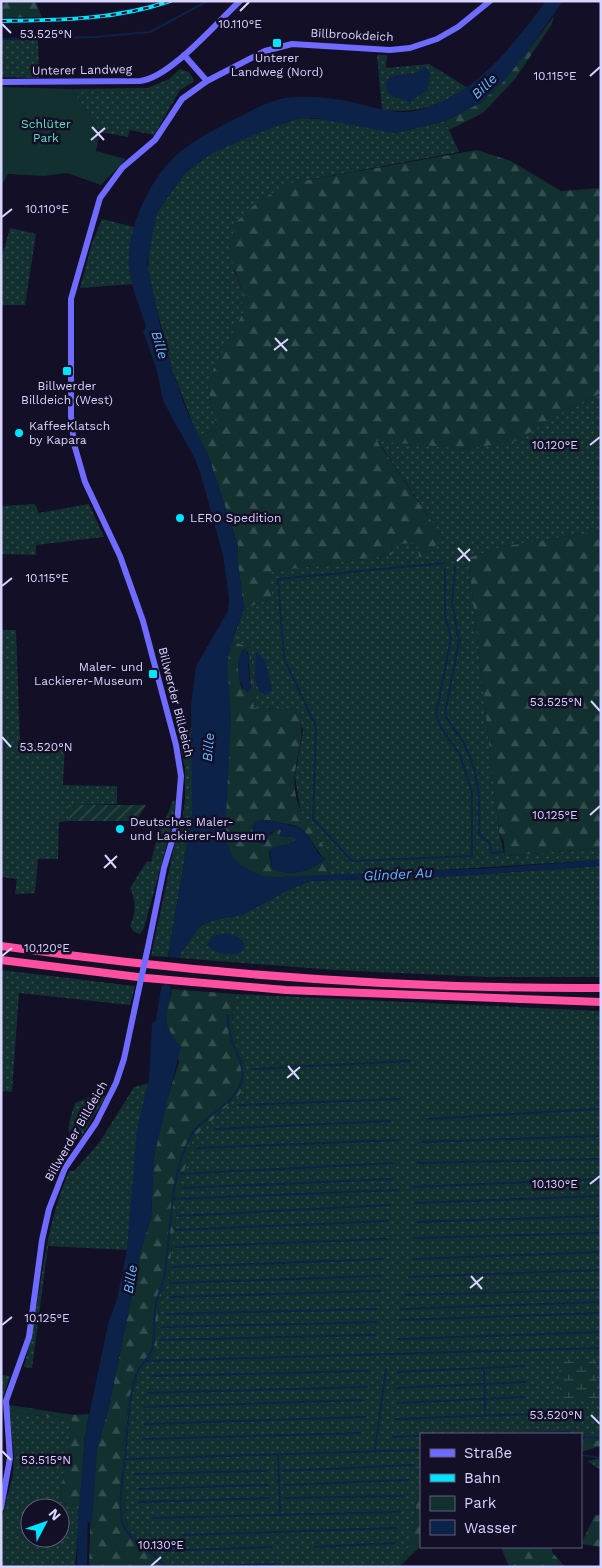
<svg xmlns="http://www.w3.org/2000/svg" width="602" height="1568" font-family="'Work Sans',sans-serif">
  <defs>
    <pattern id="grass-dots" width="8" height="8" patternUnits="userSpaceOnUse" patternTransform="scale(1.25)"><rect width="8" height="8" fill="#12302f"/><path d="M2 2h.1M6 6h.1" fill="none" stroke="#344d4e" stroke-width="1.8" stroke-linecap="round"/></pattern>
    <pattern id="forest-firs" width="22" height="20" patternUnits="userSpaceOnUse" patternTransform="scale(1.25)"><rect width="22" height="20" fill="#12302f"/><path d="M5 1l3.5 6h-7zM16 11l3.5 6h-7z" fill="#344d4e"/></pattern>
    <pattern id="wetland-marsh" width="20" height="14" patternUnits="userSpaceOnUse" patternTransform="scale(1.25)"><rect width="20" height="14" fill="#12302f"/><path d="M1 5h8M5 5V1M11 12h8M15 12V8" fill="none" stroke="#344d4e"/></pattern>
    <pattern id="garden-furrows" width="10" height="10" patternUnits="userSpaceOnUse" patternTransform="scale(1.25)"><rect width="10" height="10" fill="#12302f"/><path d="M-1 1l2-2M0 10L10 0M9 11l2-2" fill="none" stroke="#344d4e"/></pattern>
  </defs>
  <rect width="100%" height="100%" fill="#130f26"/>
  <path fill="url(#grass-dots)" fill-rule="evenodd" d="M 38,39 L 39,78 L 1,77 L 1,40 Z
    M 377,55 L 387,55 L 386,68 L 429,64 L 468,88 C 435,107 421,113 382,110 Z
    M 180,69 L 189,72 L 194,80 L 192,83 L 180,90 L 154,135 L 130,130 L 128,137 L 100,132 L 72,89 L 148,88 L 169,79 Z
    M 300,118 L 335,120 L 395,133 L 445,121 L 459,152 L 292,183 L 234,270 L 242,291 L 243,313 L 208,388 L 217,428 L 198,437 L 172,370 L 148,274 L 149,245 L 157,212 L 184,174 L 196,164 L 214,152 L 263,130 Z
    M 102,219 L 134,227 L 129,264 L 133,284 L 80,288 L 92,243 Z
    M 10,228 L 36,234 L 25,305 L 1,305 L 1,260 Z
    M 601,393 L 601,531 L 501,547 L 468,558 L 499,832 L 505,856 L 601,848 L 601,860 L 328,877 L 331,855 L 306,824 L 300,809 L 295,776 L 303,731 L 296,709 L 254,708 L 251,648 L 232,641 L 244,609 L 272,598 L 269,572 L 392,555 L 391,544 L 443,538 L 377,440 L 467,449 L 568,409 Z
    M 35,504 L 39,513 L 89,504 L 104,537 L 36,545 L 36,555 L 1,554 L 1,506 Z
    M 1,630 L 16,630 L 20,742 L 65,744 L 63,785 L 117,786 L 117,804 L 69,805 L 68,821 L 59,822 L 58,859 L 38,859 L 35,893 L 15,894 L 17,879 L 1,877 Z
    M 177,728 L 192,728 L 192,816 L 168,957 L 151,956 L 175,843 L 182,822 L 185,799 L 185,769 Z
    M 173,800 L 176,802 L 172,826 L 144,928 L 140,934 L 134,932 L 130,926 C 136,914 136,900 130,888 L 147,861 L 151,862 L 160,825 L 167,816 Z
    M 601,866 L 601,977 L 487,977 L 335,970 L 179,958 L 181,952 L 200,926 L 214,920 L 242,915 L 284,892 L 310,881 L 453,876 Z
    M 1,970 L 135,986 L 130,1005 L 19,993 L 12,1092 L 1,1091 Z
    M 235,994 L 601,1011 L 601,1440 L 581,1443 L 581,1434 L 421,1434 L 421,1470 L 411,1541 L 399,1567 L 169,1567 L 130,1532 L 125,1518 L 123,1452 L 129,1397 L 140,1373 L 157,1348 L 159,1304 L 168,1277 L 180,1187 L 193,1138 L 240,1094 L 243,1058 L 236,1043 L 232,1022 Z
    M 149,1083 L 127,1250 L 48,1246 L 32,1368 L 24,1367 C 42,1300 41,1236 69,1171 L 74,1171 L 99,1143 L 134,1087 Z
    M 106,1096 L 82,1136 L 78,1139 L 71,1138 C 65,1128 72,1114 75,1103 L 91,1097 Z
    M 1,1375 L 10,1376 L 3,1397 L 2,1420 Z
    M 9,1412 L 72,1420 L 59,1503 L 80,1505 L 75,1567 L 1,1567 L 1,1521 L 13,1475 L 14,1455 ZM 30,1508 L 60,1508 L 60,1538 L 30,1538 Z"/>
  <path fill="url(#forest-firs)" fill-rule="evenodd" d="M 1,1 L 35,1 L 42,17 L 1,18 Z
    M 554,16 L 552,24 L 515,79 L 483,113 L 449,130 L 445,121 L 480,103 L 527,52 Z
    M 477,150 L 511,161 L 561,191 L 601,188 L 601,393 L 568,409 L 516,441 L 467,449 L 377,441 L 443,538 L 426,556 L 419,557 L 417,543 L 391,544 L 392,555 L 270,572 L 272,598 L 244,609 L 237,557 L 238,546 L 209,458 L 198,437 L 217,428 L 208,388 L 209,378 L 243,313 L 242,291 L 228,250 L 236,222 L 261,199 L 292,183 Z
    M 601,531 L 601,848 L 505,856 L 504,842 L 499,832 L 468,558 L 500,547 Z
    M 232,641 L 251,648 L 254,708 L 296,709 C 307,732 298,749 295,773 C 291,808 311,830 331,855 L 328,877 L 254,879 L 226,856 L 220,800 L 226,664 ZM 243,650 L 248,652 L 251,690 L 242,688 C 237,678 239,661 243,650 ZM 269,820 C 278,824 288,823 296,826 C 309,831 315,850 325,859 C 311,871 289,878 272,868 L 269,852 C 278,845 287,847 296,840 L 294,837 L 280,836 L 281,830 L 278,829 L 259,843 L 254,835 L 257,821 Z
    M 172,989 L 235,994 L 232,1022 L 236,1043 L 243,1058 L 246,1077 L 240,1094 L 193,1138 L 180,1187 L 168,1277 L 159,1304 L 157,1348 L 140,1373 L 129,1397 L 123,1452 L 125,1519 L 130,1532 L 169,1567 L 89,1567 L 91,1502 L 97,1449 L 109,1406 L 142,1246 L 151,1218 L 154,1156 L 163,1112 L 179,1062 L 166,1023 L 167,1009 Z
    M 9,1405 L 74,1415 L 89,1414 L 85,1435 L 80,1505 L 59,1503 L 72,1420 L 9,1412 Z
    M 601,1440 L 601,1446 L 581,1452 L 581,1443 Z
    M 421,1470 L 421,1546 L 399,1567 L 411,1541 Z
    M 595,1515 L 601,1515 L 601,1547 L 581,1544 Z
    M 501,1547 L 552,1547 L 552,1552 L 565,1567 L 568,1567 L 509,1567 Z"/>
  <path fill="url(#wetland-marsh)" d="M 596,1359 L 597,1401 L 560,1402 L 559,1360 Z
    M 601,1458 L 601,1470 L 587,1461 Z"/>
  <path fill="#12302f" d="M 1,87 L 72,89 L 100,132 L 96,151 L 126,159 L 101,185 L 67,173 L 44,176 L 8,174 L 1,186 Z"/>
  <path fill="url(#garden-furrows)" d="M 69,805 L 146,805 L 136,821 L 68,821 Z"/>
  <path fill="#0c2248" d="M 546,1 L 563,1 L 527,52 L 504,81 L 480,103 L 445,121 L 395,133 L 315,118 L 300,118 L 283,123 L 214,152 L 196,164 L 184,174 L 157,212 L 147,263 L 161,330 L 172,370 L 186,409 L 209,458 L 238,546 L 237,557 L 244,609 L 234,634 L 227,663 L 231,716 L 225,837 L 232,856 L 243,867 L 263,876 L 275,877 L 492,868 L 601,860 L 601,866 L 453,876 L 310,881 L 284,892 L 242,915 L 214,920 L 200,926 L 181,952 L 179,958 L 168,957 L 192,816 L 191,705 L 196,666 L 228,611 L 229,599 L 223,555 L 200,472 L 195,459 L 163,401 L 157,371 L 143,331 L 146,327 C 141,309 132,291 130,273 C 123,234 150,176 181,151 C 196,139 212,131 229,122 C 250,112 272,97 296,97 C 315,96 334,98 352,102 C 374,107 400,117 423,109 C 477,93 513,45 546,1 Z
    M 426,67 L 430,73 L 428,90 L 415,98 L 410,104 C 405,97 399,100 392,96 C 385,92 384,81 391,76 L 416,73 Z
    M 245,648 L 250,660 L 248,665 L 251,690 L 247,692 C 237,683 234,657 245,648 Z
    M 256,652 L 265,659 L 272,690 L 265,695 L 259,691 L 255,678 Z
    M 269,820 L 298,827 L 307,834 L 318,853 L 325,859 C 311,871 288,878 272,868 L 270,850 C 277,843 288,847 296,840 L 294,837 L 280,836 L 281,830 L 278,829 L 269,834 L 265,845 L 259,843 L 251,827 L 257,821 Z
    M 221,934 C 230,933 238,935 244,943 L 244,950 C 234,957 215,955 207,945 L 213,936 Z
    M 157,1020 L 164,1021 C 171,1030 172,1039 181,1046 L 154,1156 L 151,1218 L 142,1246 L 109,1406 L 97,1449 L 92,1523 L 78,1521 L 85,1435 L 108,1324 L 117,1299 L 127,1250 L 137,1130 L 149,1079 L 152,1023 Z"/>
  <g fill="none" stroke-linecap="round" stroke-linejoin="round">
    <path stroke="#0c2248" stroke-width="2" d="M 1,39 L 95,37 L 150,32 L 204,3
      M 444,563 L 278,579 L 284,659 L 316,726 L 313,819 L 352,861 L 472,856 L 472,792 L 460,755 L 441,728 L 436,714 L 451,639 L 445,615 L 445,570
      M 455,567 L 452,602 L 459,641 L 445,713 C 449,727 462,736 467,750 C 480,778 480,804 479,834 L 490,844 L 491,853 L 504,852
      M 252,1069 L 410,1061
      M 239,1105 L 400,1099
      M 427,1119 L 601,1109
      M 215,1129 L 390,1121
      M 422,1142 L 601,1136
      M 197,1148 L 399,1140
      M 418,1163 L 601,1159
      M 181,1174 L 393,1163
      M 413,1187 L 601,1179
      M 183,1188 L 392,1179
      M 174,1199 L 398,1190
      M 415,1203 L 601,1196
      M 178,1216 L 390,1205
      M 417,1222 L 601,1216
      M 176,1230 L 388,1221
      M 413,1238 L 601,1233
      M 176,1247 L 387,1239
      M 413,1259 L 601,1252
      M 173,1267 L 383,1259
      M 409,1277 L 601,1270
      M 170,1283 L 381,1276
      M 405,1295 L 601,1290
      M 170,1297 L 380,1291
      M 401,1309 L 601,1302
      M 166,1314 L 377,1309
      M 400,1320 L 601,1313
      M 163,1327 L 378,1322
      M 398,1339 L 601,1332
      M 160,1340 L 375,1335
      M 146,1361 L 601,1348
      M 484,1368 L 485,1415
      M 398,1372 L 524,1366
      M 152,1376 L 369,1371
      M 397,1388 L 525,1382
      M 148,1393 L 367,1387
      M 397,1403 L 524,1397
      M 144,1407 L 363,1400
      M 396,1419 L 559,1413
      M 145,1424 L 365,1417
      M 489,1434 L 569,1432
      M 393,1437 L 421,1436
      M 581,1437 L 601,1438
      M 143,1439 L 361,1433
      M 375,1450 L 386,1369
      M 581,1455 L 601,1458
      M 278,1456 L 280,1513
      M 126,1459 L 421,1450
      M 283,1471 L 414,1465
      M 135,1474 L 267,1471
      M 284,1485 L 408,1480
      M 139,1489 L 268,1485
      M 284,1498 L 404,1496
      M 139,1502 L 269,1498
      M 152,1518 L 401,1512
      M 183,1535 L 397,1528
      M 315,1547 L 394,1543
      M 163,1551 L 271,1547
      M 165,1567 C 154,1549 127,1542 122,1521 C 118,1500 123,1478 125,1457 C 128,1430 128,1401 136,1375 C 139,1364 151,1358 153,1346 C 155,1332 153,1318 156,1304 C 158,1293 164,1283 165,1272 C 171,1232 170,1173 190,1138 C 202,1114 233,1109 242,1080 C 247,1064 225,1038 228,1015
      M 185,1567 L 275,1564"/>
    <path stroke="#0c2248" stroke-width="10" d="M 159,1033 L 166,989
      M 82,1567 L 83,1510"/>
    <path stroke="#6f6bff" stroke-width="6" d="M 184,55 L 207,81
      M 1,82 L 140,81 C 170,78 217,22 240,1
      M 148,947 L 164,868 L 177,824 L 181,776 L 176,745 L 143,621 L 120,556 L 85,482 L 74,444 L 71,416 L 71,299 L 100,198 L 122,168 L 155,140 L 182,99 L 207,81 L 265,51 L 292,44 L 390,50 L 410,48 L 437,39 L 458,27 L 490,1
      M 1,1508 L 10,1458 L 6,1401 L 29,1337 L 42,1240 L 49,1209 L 65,1168 L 96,1123 L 116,1083 L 124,1059 L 138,993"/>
    <path stroke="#ff4fa3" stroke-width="8" d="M 1,946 C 199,974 401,989 601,988
      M 1,960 L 146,978 L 286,990 L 601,1002"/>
    <g stroke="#00e5ff" stroke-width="4">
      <path id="rail" d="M 1,21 C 59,20 115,20 170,1"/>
    </g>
    <use href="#rail" stroke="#130f26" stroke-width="2" stroke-dasharray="5.5" stroke-linecap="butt"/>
    <path stroke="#6f6bff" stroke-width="6" d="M 138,993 L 148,947"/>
  </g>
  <path fill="none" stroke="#d9d4ff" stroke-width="2" d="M 240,11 L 249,2M 2,24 L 11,33M 590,76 L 600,67M 92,127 L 104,140M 91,140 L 105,128M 2,217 L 12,209M 275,338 L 287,351M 274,350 L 288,339M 590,445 L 600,437M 458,548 L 470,561M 457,561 L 470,549M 2,586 L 12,578M 591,701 L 600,711M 2,737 L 11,747M 590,815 L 600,806M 105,855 L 116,868M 104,868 L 117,856M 2,956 L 12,948M 288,1066 L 299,1079M 287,1078 L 300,1067M 590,1184 L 600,1176M 471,1276 L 482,1289M 470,1288 L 483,1277M 2,1325 L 12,1317M 591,1415 L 600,1424M 2,1451 L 11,1460M 151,1566 L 161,1557"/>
  <g fill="#00e5ff" stroke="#130f26" stroke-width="2">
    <rect x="272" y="38" width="10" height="10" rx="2.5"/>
    <rect x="62" y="366" width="10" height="10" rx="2.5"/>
    <circle cx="19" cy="433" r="5"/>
    <circle cx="180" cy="518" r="5"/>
    <rect x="148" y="669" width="10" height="10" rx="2.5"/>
    <circle cx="120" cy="829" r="5"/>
  </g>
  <g text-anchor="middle" stroke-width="5" stroke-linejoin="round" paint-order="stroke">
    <g font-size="12" fill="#d9d4ff" stroke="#130f26">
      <text transform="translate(352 35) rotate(3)" y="4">Billbrookdeich</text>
      <text transform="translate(82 70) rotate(-1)" y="4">Unterer Landweg</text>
      <text transform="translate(176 702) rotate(76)" y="4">Billwerder Billdeich</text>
      <text transform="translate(76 1131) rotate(-60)" y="4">Billwerder Billdeich</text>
    </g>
    <g font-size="12" fill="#d9d4ff" stroke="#130f26" text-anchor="start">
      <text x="277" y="62" text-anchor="middle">Unterer<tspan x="277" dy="14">Landweg (Nord)</tspan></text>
      <text x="67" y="390" text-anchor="middle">Billwerder<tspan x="67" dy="14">Billdeich (West)</tspan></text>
      <text x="29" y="430">KaffeeKlatsch<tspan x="29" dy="14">by Kapara</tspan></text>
      <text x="190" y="522">LERO Spedition</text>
      <text x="143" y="671" text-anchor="end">Maler- und<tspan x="143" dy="14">Lackierer-Museum</tspan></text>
      <text x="130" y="826">Deutsches Maler-<tspan x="130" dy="14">und Lackierer-Museum</tspan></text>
    </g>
    <g font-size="12" fill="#5fe0c0" stroke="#130f26">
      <text x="46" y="128">Schlüter<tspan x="46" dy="14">Park</tspan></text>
    </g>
    <g font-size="14" font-style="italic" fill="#62b6ff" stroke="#130f26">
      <text transform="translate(484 86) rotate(-44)" y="5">Bille</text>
      <text transform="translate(160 345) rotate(74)" y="5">Bille</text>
      <text transform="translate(208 747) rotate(-85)" y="5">Bille</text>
      <text transform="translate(398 874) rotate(-3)" y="5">Glinder Au</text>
      <text transform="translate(130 1279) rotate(-80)" y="5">Bille</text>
    </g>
  </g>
  <g font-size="12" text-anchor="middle" fill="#d9d4ff" stroke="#130f26" stroke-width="5" stroke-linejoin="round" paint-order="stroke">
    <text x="240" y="28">10.110°E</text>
    <text x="46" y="38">53.525°N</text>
    <text x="555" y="80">10.115°E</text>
    <text x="47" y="213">10.110°E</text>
    <text x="555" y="449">10.120°E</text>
    <text x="47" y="582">10.115°E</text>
    <text x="556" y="706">53.525°N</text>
    <text x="46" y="751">53.520°N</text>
    <text x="555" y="819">10.125°E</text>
    <text x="47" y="952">10.120°E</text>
    <text x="555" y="1188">10.130°E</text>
    <text x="47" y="1322">10.125°E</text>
    <text x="556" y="1419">53.520°N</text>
    <text x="46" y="1464">53.515°N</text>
    <text x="161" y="1549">10.130°E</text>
  </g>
  <rect width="602" height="1568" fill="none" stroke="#d9d4ff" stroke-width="5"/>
  <rect x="420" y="1433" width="162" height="115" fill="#130f26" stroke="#625e7d"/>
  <rect x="430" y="1449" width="25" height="8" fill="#6f6bff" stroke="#625e7d"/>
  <text x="464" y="1458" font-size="15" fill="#d9d4ff">Straße</text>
  <rect x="430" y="1474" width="25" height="8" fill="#00e5ff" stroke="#625e7d"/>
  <text x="464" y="1483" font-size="15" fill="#d9d4ff">Bahn</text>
  <rect x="430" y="1496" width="25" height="15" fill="#12302f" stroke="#625e7d"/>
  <text x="464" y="1508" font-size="15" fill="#d9d4ff">Park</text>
  <rect x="430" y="1520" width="25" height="15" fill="#0c2248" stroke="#625e7d"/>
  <text x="464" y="1533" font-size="15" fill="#d9d4ff">Wasser</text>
  <g transform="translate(45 1523) rotate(49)"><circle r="24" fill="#130f26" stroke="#625e7d"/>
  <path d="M0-4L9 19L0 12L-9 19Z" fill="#00e5ff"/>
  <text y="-8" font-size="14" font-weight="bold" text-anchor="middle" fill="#d9d4ff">N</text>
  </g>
</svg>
